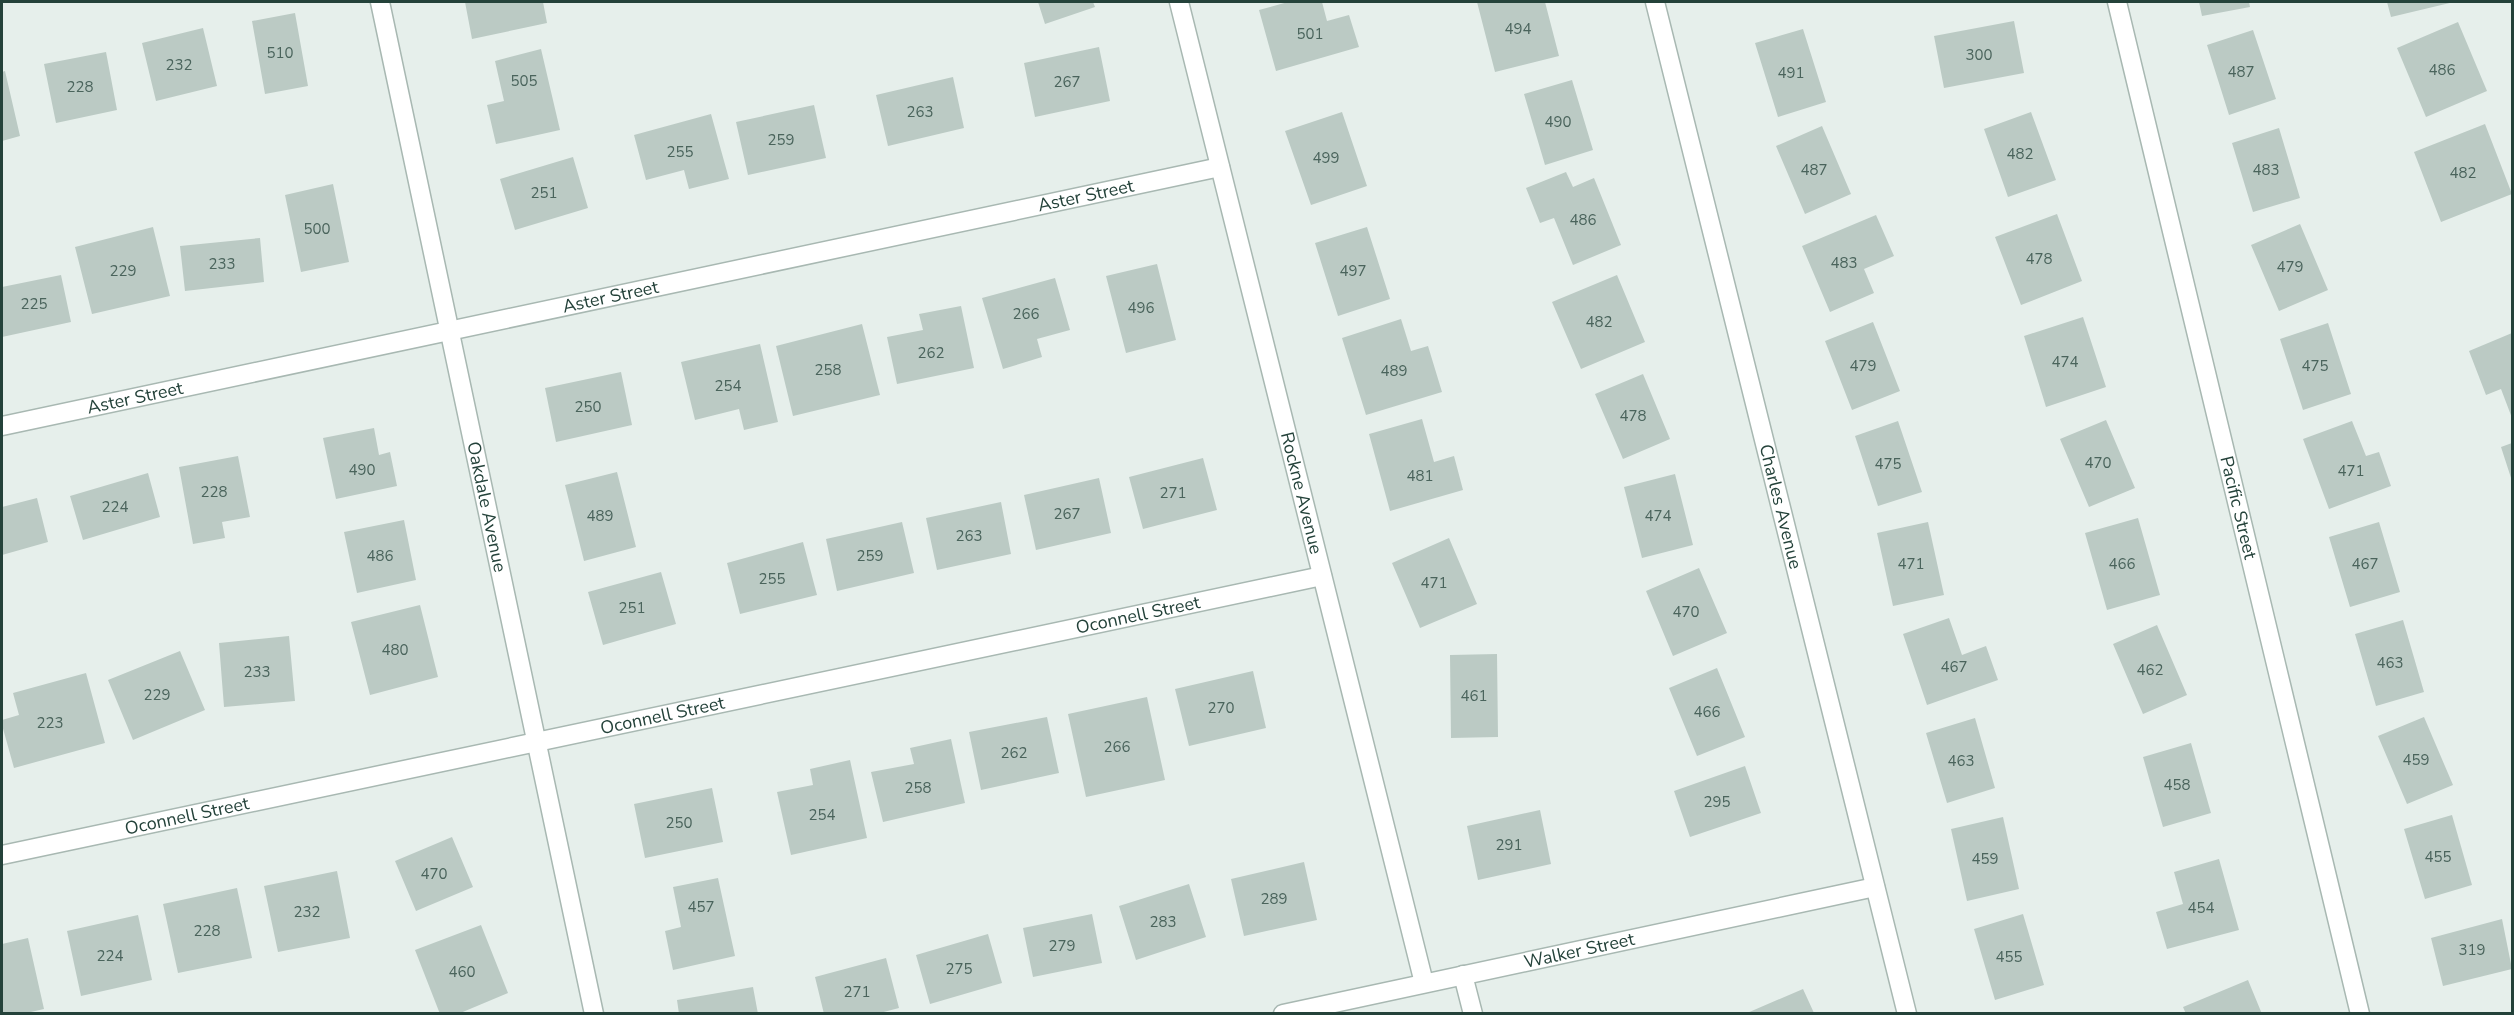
<svg xmlns="http://www.w3.org/2000/svg" width="2514" height="1015" font-family="'Nunito Sans',sans-serif">
  <rect width="100%" height="100%" fill="#e6efeb"/>
  <path fill="#bbcac4" d="M 465,2 L 543,2 L 547,23 L 472,39 Z
    M 1038,2 L 1093,2 L 1095,7 L 1045,24 Z
    M 1288,2 L 1322,2 L 1327,21 L 1349,15 L 1359,47 L 1276,71 L 1259,10 Z
    M 1477,2 L 1545,2 L 1559,56 L 1495,72 Z
    M 2199,2 L 2249,2 L 2250,7 L 2202,16 Z
    M 2387,2 L 2454,2 L 2391,17 Z
    M 295,13 L 308,86 L 265,94 L 252,21 Z
    M 2014,21 L 2024,73 L 1944,88 L 1934,36 Z
    M 2458,22 L 2487,91 L 2426,117 L 2397,48 Z
    M 203,28 L 217,86 L 156,101 L 142,43 Z
    M 1803,29 L 1826,102 L 1778,117 L 1755,43 Z
    M 2253,30 L 2276,99 L 2229,115 L 2207,45 Z
    M 1099,47 L 1110,101 L 1035,117 L 1024,63 Z
    M 541,49 L 560,130 L 496,144 L 487,105 L 504,101 L 495,61 Z
    M 106,52 L 117,110 L 56,123 L 44,64 Z
    M 5,71 L 20,136 L 2,141 L 2,72 Z
    M 953,77 L 964,128 L 888,146 L 876,95 Z
    M 1572,80 L 1593,150 L 1545,165 L 1524,94 Z
    M 814,105 L 826,158 L 748,175 L 736,122 Z
    M 1342,112 L 1367,186 L 1311,205 L 1285,131 Z
    M 2031,112 L 2056,180 L 2008,197 L 1984,129 Z
    M 711,114 L 729,179 L 689,189 L 684,170 L 646,180 L 634,135 Z
    M 2485,124 L 2512,194 L 2441,222 L 2414,152 Z
    M 1822,126 L 1851,194 L 1805,214 L 1776,146 Z
    M 2279,128 L 2300,198 L 2253,212 L 2232,143 Z
    M 573,157 L 588,208 L 515,230 L 500,179 Z
    M 1566,172 L 1573,187 L 1594,178 L 1621,245 L 1573,265 L 1554,218 L 1540,223 L 1526,188 Z
    M 333,184 L 349,262 L 301,272 L 285,195 Z
    M 2057,214 L 2082,281 L 2021,305 L 1995,237 Z
    M 1876,215 L 1894,256 L 1864,269 L 1874,293 L 1830,312 L 1802,246 Z
    M 2300,224 L 2328,290 L 2279,311 L 2251,245 Z
    M 153,227 L 170,296 L 92,314 L 75,247 Z
    M 1367,227 L 1390,299 L 1338,316 L 1315,243 Z
    M 260,238 L 264,282 L 185,291 L 180,246 Z
    M 1157,264 L 1176,340 L 1126,353 L 1106,276 Z
    M 61,275 L 71,322 L 2,337 L 2,287 Z
    M 1617,275 L 1645,342 L 1581,369 L 1552,302 Z
    M 1055,278 L 1070,330 L 1037,339 L 1042,357 L 1003,369 L 982,298 Z
    M 961,306 L 974,368 L 897,384 L 887,337 L 923,330 L 919,314 Z
    M 2083,317 L 2106,387 L 2046,407 L 2024,336 Z
    M 1401,319 L 1411,351 L 1428,346 L 1442,392 L 1366,415 L 1342,338 Z
    M 1873,322 L 1900,391 L 1852,410 L 1825,341 Z
    M 2328,323 L 2351,394 L 2303,410 L 2280,339 Z
    M 862,324 L 880,395 L 793,416 L 776,346 Z
    M 2512,333 L 2512,418 L 2501,389 L 2486,395 L 2469,351 Z
    M 760,344 L 778,422 L 744,430 L 739,409 L 695,420 L 681,362 Z
    M 621,372 L 632,425 L 556,442 L 545,388 Z
    M 1643,374 L 1670,439 L 1623,459 L 1595,394 Z
    M 1422,419 L 1434,462 L 1454,456 L 1463,490 L 1390,511 L 1369,434 Z
    M 2106,420 L 2135,488 L 2089,507 L 2060,439 Z
    M 1898,421 L 1922,492 L 1878,506 L 1855,436 Z
    M 2352,421 L 2366,456 L 2379,452 L 2391,486 L 2329,509 L 2303,439 Z
    M 374,428 L 379,455 L 390,452 L 397,486 L 336,499 L 323,438 Z
    M 2512,443 L 2512,481 L 2501,447 Z
    M 238,456 L 250,517 L 222,522 L 225,538 L 193,544 L 179,467 Z
    M 1203,458 L 1217,510 L 1143,529 L 1129,477 Z
    M 617,472 L 636,547 L 584,561 L 565,485 Z
    M 148,473 L 160,517 L 83,540 L 70,496 Z
    M 1675,474 L 1693,545 L 1642,558 L 1624,487 Z
    M 1099,478 L 1111,533 L 1036,550 L 1024,495 Z
    M 37,498 L 48,542 L 2,555 L 2,507 Z
    M 1001,502 L 1011,554 L 937,570 L 926,518 Z
    M 2138,518 L 2160,595 L 2107,610 L 2085,533 Z
    M 404,520 L 416,580 L 357,593 L 344,532 Z
    M 902,522 L 914,573 L 837,591 L 826,539 Z
    M 1928,522 L 1944,595 L 1893,606 L 1877,533 Z
    M 2379,522 L 2400,592 L 2350,607 L 2329,537 Z
    M 1449,538 L 1477,604 L 1420,628 L 1392,563 Z
    M 803,542 L 817,595 L 740,614 L 727,563 Z
    M 1699,568 L 1727,633 L 1673,656 L 1646,591 Z
    M 661,572 L 676,624 L 603,645 L 588,592 Z
    M 420,605 L 438,677 L 370,695 L 351,622 Z
    M 1949,618 L 1962,655 L 1986,646 L 1998,680 L 1927,705 L 1903,634 Z
    M 2403,620 L 2424,692 L 2376,706 L 2355,634 Z
    M 2157,625 L 2187,695 L 2143,714 L 2113,644 Z
    M 289,636 L 295,701 L 224,707 L 219,643 Z
    M 180,651 L 205,710 L 133,740 L 108,680 Z
    M 1497,654 L 1498,737 L 1451,738 L 1450,655 Z
    M 1717,668 L 1745,737 L 1697,756 L 1669,688 Z
    M 1253,671 L 1266,728 L 1189,746 L 1175,689 Z
    M 86,673 L 105,743 L 14,768 L 2,725 L 2,720 L 19,715 L 13,693 Z
    M 1147,697 L 1165,780 L 1086,797 L 1068,714 Z
    M 1047,717 L 1059,773 L 981,790 L 969,732 Z
    M 2424,717 L 2453,785 L 2407,804 L 2378,736 Z
    M 1975,718 L 1995,788 L 1947,803 L 1926,733 Z
    M 951,739 L 965,803 L 883,822 L 871,772 L 914,764 L 910,748 Z
    M 2191,743 L 2211,813 L 2163,827 L 2143,757 Z
    M 850,760 L 867,838 L 791,855 L 777,792 L 813,785 L 810,769 Z
    M 1745,766 L 1761,813 L 1690,837 L 1674,791 Z
    M 712,788 L 723,842 L 645,858 L 634,804 Z
    M 1540,810 L 1551,864 L 1478,880 L 1467,826 Z
    M 2452,815 L 2472,885 L 2425,899 L 2404,829 Z
    M 2003,817 L 2019,889 L 1967,901 L 1951,829 Z
    M 452,837 L 473,887 L 416,911 L 395,861 Z
    M 2219,859 L 2239,930 L 2167,949 L 2156,912 L 2183,904 L 2174,872 Z
    M 1304,862 L 1317,920 L 1244,936 L 1231,879 Z
    M 337,871 L 350,938 L 278,952 L 264,886 Z
    M 718,878 L 735,956 L 673,970 L 665,931 L 681,927 L 673,887 Z
    M 1189,884 L 1206,937 L 1136,960 L 1119,906 Z
    M 237,888 L 252,958 L 178,973 L 163,904 Z
    M 1092,914 L 1102,963 L 1033,977 L 1023,928 Z
    M 2023,914 L 2044,985 L 1995,1000 L 1974,929 Z
    M 138,915 L 152,980 L 81,996 L 67,931 Z
    M 2502,919 L 2512,969 L 2443,986 L 2431,938 Z
    M 481,925 L 508,993 L 458,1014 L 440,1014 L 415,950 Z
    M 988,934 L 1002,983 L 930,1004 L 916,955 Z
    M 28,938 L 44,1009 L 22,1014 L 2,1014 L 2,944 Z
    M 886,958 L 899,1008 L 876,1014 L 824,1014 L 815,977 Z
    M 2248,980 L 2262,1014 L 2186,1014 L 2183,1007 Z
    M 753,987 L 758,1014 L 679,1014 L 677,1000 Z
    M 1803,989 L 1814,1013 L 1747,1013 Z"/>
  <g fill="none" stroke-linecap="round" stroke-linejoin="round">
    <g stroke="#a8b8b2" stroke-width="21">
      <g id="minor">
        <path id="s1" d="M 380,2 L 594,1014"/>
        <path id="s2" d="M 1179,2 L 1424,983"/>
        <path id="s3" d="M 1655,2 L 1907,1014"/>
        <path id="s4" d="M 2117,2 L 2360,1014"/>
        <path id="s5" d="M 2,426 L 1220,167"/>
        <path id="s6" d="M 2,855 L 1322,576"/>
        <path d="M 1463,975 L 1473,1014"/>
        <path id="s7" d="M 1283,1014 L 1875,887"/>
      </g>
    </g>
    <use href="#minor" stroke="#fff" stroke-width="18"/>
  </g>
  <g text-anchor="middle" stroke-width="4.5" stroke-linejoin="round" paint-order="stroke">
    <g font-size="15" fill="#4a645c">
      <text x="1518" y="34">494</text>
      <text x="1310" y="39">501</text>
      <text x="280" y="58">510</text>
      <text x="1979" y="60">300</text>
      <text x="179" y="70">232</text>
      <text x="2442" y="75">486</text>
      <text x="2241" y="77">487</text>
      <text x="1791" y="78">491</text>
      <text x="524" y="86">505</text>
      <text x="1067" y="87">267</text>
      <text x="80" y="92">228</text>
      <text x="920" y="117">263</text>
      <text x="1558" y="127">490</text>
      <text x="781" y="145">259</text>
      <text x="680" y="157">255</text>
      <text x="2020" y="159">482</text>
      <text x="1326" y="163">499</text>
      <text x="1814" y="175">487</text>
      <text x="2266" y="175">483</text>
      <text x="2463" y="178">482</text>
      <text x="544" y="198">251</text>
      <text x="1583" y="225">486</text>
      <text x="317" y="234">500</text>
      <text x="2039" y="264">478</text>
      <text x="1844" y="268">483</text>
      <text x="222" y="269">233</text>
      <text x="2290" y="272">479</text>
      <text x="123" y="276">229</text>
      <text x="1353" y="276">497</text>
      <text x="34" y="309">225</text>
      <text x="1141" y="313">496</text>
      <text x="1026" y="319">266</text>
      <text x="1599" y="327">482</text>
      <text x="931" y="358">262</text>
      <text x="2065" y="367">474</text>
      <text x="1863" y="371">479</text>
      <text x="2315" y="371">475</text>
      <text x="828" y="375">258</text>
      <text x="1394" y="376">489</text>
      <text x="728" y="391">254</text>
      <text x="588" y="412">250</text>
      <text x="1633" y="421">478</text>
      <text x="2098" y="468">470</text>
      <text x="1888" y="469">475</text>
      <text x="362" y="475">490</text>
      <text x="2351" y="476">471</text>
      <text x="1420" y="481">481</text>
      <text x="214" y="497">228</text>
      <text x="1173" y="498">271</text>
      <text x="115" y="512">224</text>
      <text x="1067" y="519">267</text>
      <text x="600" y="521">489</text>
      <text x="1658" y="521">474</text>
      <text x="969" y="541">263</text>
      <text x="380" y="561">486</text>
      <text x="870" y="561">259</text>
      <text x="1911" y="569">471</text>
      <text x="2122" y="569">466</text>
      <text x="2365" y="569">467</text>
      <text x="772" y="584">255</text>
      <text x="1434" y="588">471</text>
      <text x="632" y="613">251</text>
      <text x="1686" y="617">470</text>
      <text x="395" y="655">480</text>
      <text x="2390" y="668">463</text>
      <text x="1954" y="672">467</text>
      <text x="2150" y="675">462</text>
      <text x="257" y="677">233</text>
      <text x="157" y="700">229</text>
      <text x="1474" y="701">461</text>
      <text x="1221" y="713">270</text>
      <text x="1707" y="717">466</text>
      <text x="50" y="728">223</text>
      <text x="1117" y="752">266</text>
      <text x="1014" y="758">262</text>
      <text x="2416" y="765">459</text>
      <text x="1961" y="766">463</text>
      <text x="2177" y="790">458</text>
      <text x="918" y="793">258</text>
      <text x="1717" y="807">295</text>
      <text x="822" y="820">254</text>
      <text x="679" y="828">250</text>
      <text x="1509" y="850">291</text>
      <text x="2438" y="862">455</text>
      <text x="1985" y="864">459</text>
      <text x="434" y="879">470</text>
      <text x="1274" y="904">289</text>
      <text x="701" y="912">457</text>
      <text x="2201" y="913">454</text>
      <text x="307" y="917">232</text>
      <text x="1163" y="927">283</text>
      <text x="207" y="936">228</text>
      <text x="1062" y="951">279</text>
      <text x="2472" y="955">319</text>
      <text x="110" y="961">224</text>
      <text x="2009" y="962">455</text>
      <text x="959" y="974">275</text>
      <text x="462" y="977">460</text>
      <text x="857" y="997">271</text>
    </g>
    <g font-size="18" fill="#24423a" stroke="#f7fbf9">
      <text dy="6" stroke="none"><textPath href="#s5" startOffset="1108">Aster Street</textPath></text>
      <text dy="6" stroke="none"><textPath href="#s5" startOffset="622">Aster Street</textPath></text>
      <text dy="6" stroke="none"><textPath href="#s5" startOffset="136">Aster Street</textPath></text>
      <text dy="6" stroke="none"><textPath href="#s2" startOffset="506">Rockne Avenue</textPath></text>
      <text dy="6" stroke="none"><textPath href="#s1" startOffset="516">Oakdale Avenue</textPath></text>
      <text dy="6" stroke="none"><textPath href="#s3" startOffset="520">Charles Avenue</textPath></text>
      <text dy="6" stroke="none"><textPath href="#s4" startOffset="520">Pacific Street</textPath></text>
      <text dy="6" stroke="none"><textPath href="#s6" startOffset="1161">Oconnell Street</textPath></text>
      <text dy="6" stroke="none"><textPath href="#s6" startOffset="675">Oconnell Street</textPath></text>
      <text dy="6" stroke="none"><textPath href="#s6" startOffset="189">Oconnell Street</textPath></text>
      <text dy="6" stroke="none"><textPath href="#s7" startOffset="303">Walker Street</textPath></text>
    </g>
  </g>
  <rect width="2514" height="1015" fill="none" stroke="#24423a" stroke-width="6"/>
</svg>
